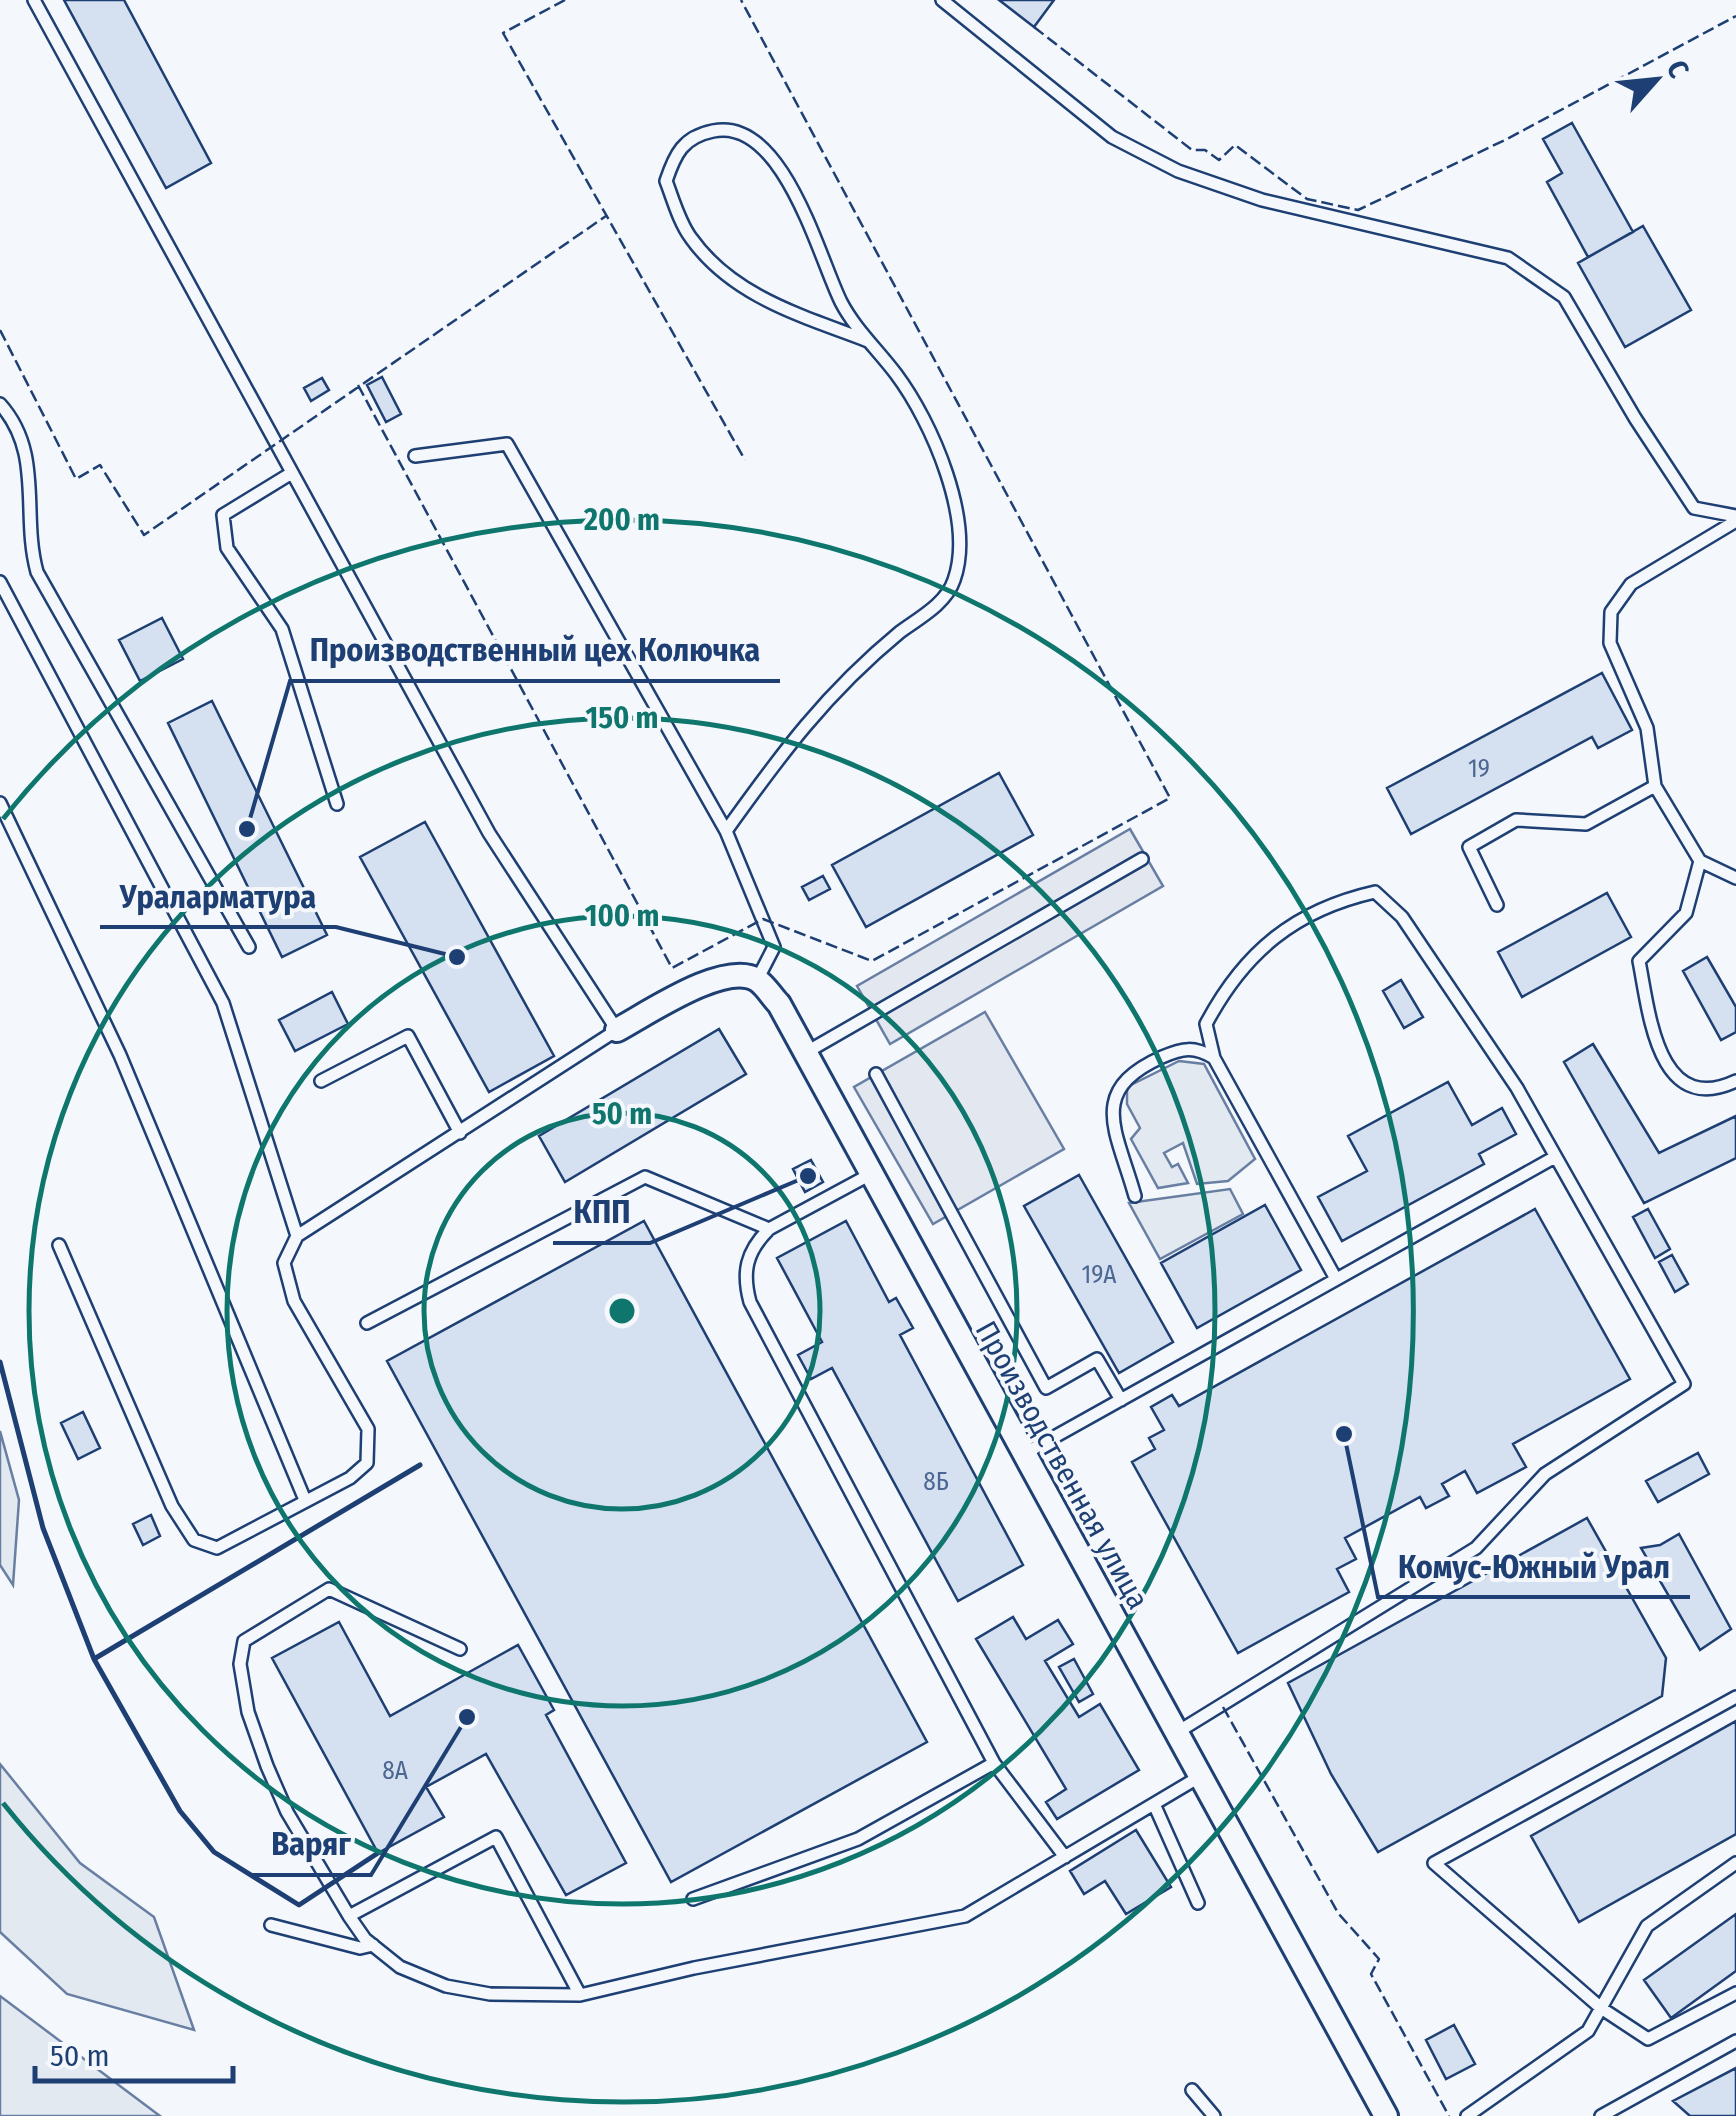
<svg xmlns="http://www.w3.org/2000/svg" width="1736" height="2116" font-family="'Fira Sans Condensed',sans-serif">
  <rect width="100%" height="100%" fill="#f4f7fb"/>
  <path fill="#e3e9f0" stroke="#687fa3" stroke-width="2.5" d="M 1179,1061 L 1204,1064 L 1255,1159 L 1228,1181 L 1197,1184 L 1183,1143 L 1164,1153 L 1172,1167 L 1178,1164 L 1188,1183 L 1158,1188 L 1131,1139 L 1140,1128 L 1127,1104 L 1127,1087 Z
    M 1230,1189 L 1243,1214 L 1160,1259 L 1129,1203 Z
    M 0,1431 L 19,1500 L 13,1585 L 0,1565 Z
    M 0,1764 L 80,1863 L 154,1917 L 194,2030 L 67,1994 L 0,1932 Z
    M 0,1996 L 160,2116 L 0,2116 Z"/>
  <path fill="#e3e8f0" stroke="#687fa3" stroke-width="2.5" d="M 1130,829 L 1163,886 L 890,1044 L 857,986 Z
    M 985,1012 L 1064,1149 L 933,1224 L 854,1087 Z"/>
  <path fill="#d5e0f0" stroke="#1d3f73" stroke-width="2.5" d="M 64,0 L 124,0 L 211,163 L 166,188 Z
    M 999,0 L 1054,0 L 1034,27 Z
    M 1572,123 L 1633,232 L 1588,257 L 1547,182 L 1562,173 L 1543,139 Z
    M 1643,226 L 1691,310 L 1625,347 L 1578,263 Z
    M 382,377 L 401,414 L 386,422 L 367,385 Z
    M 322,378 L 329,390 L 311,401 L 304,388 Z
    M 162,618 L 183,659 L 140,681 L 119,640 Z
    M 1602,673 L 1632,730 L 1598,748 L 1592,737 L 1411,834 L 1387,788 Z
    M 212,701 L 327,935 L 282,957 L 168,723 Z
    M 999,773 L 1033,835 L 866,927 L 832,865 Z
    M 425,822 L 554,1056 L 489,1092 L 360,857 Z
    M 823,876 L 830,889 L 809,900 L 802,887 Z
    M 1607,893 L 1631,937 L 1522,997 L 1498,952 Z
    M 1707,957 L 1736,1007 L 1736,1032 L 1721,1040 L 1683,971 Z
    M 1401,980 L 1423,1017 L 1404,1028 L 1383,991 Z
    M 332,992 L 348,1024 L 295,1051 L 279,1020 Z
    M 719,1029 L 746,1074 L 565,1182 L 539,1136 Z
    M 1593,1044 L 1659,1153 L 1736,1116 L 1736,1158 L 1644,1203 L 1564,1062 Z
    M 1448,1082 L 1472,1125 L 1502,1108 L 1516,1134 L 1479,1154 L 1484,1164 L 1342,1241 L 1318,1197 L 1367,1171 L 1348,1136 Z
    M 811,1160 L 823,1182 L 805,1192 L 793,1169 Z
    M 1079,1175 L 1173,1342 L 1119,1373 L 1024,1206 Z
    M 1265,1205 L 1301,1270 L 1197,1328 L 1161,1263 Z
    M 1535,1209 L 1630,1379 L 1513,1444 L 1526,1467 L 1477,1493 L 1465,1471 L 1442,1484 L 1449,1496 L 1426,1508 L 1420,1497 L 1345,1538 L 1356,1559 L 1337,1569 L 1349,1592 L 1238,1653 L 1132,1462 L 1155,1449 L 1149,1438 L 1164,1430 L 1151,1407 L 1172,1395 L 1179,1406 Z
    M 1648,1209 L 1670,1249 L 1655,1258 L 1633,1217 Z
    M 644,1221 L 927,1742 L 671,1882 L 387,1361 Z
    M 846,1221 L 889,1302 L 896,1298 L 913,1328 L 900,1335 L 1023,1565 L 958,1601 L 832,1368 L 811,1379 L 798,1355 L 822,1342 L 777,1258 Z
    M 1672,1255 L 1688,1284 L 1675,1292 L 1659,1262 Z
    M 83,1412 L 100,1448 L 78,1459 L 61,1423 Z
    M 1698,1453 L 1709,1474 L 1658,1502 L 1646,1481 Z
    M 151,1515 L 160,1536 L 143,1545 L 133,1524 Z
    M 1587,1518 L 1666,1658 L 1662,1696 L 1378,1852 L 1331,1774 L 1288,1683 Z
    M 1679,1534 L 1731,1629 L 1700,1650 L 1641,1548 L 1660,1545 Z
    M 1013,1617 L 1026,1639 L 1058,1620 L 1073,1644 L 1045,1661 L 1079,1717 L 1100,1704 L 1139,1770 L 1057,1819 L 1046,1802 L 1066,1789 L 976,1639 Z
    M 339,1622 L 390,1716 L 518,1645 L 554,1710 L 546,1715 L 626,1863 L 566,1895 L 486,1754 L 426,1787 L 444,1817 L 378,1853 L 272,1658 Z
    M 1074,1659 L 1093,1694 L 1079,1702 L 1059,1667 Z
    M 1736,1721 L 1736,1834 L 1579,1922 L 1531,1836 Z
    M 1136,1830 L 1171,1887 L 1126,1914 L 1105,1881 L 1084,1894 L 1070,1871 Z
    M 1736,1914 L 1736,1971 L 1671,2018 L 1644,1980 Z
    M 1454,2025 L 1475,2064 L 1446,2079 L 1426,2040 Z
    M 1736,2068 L 1736,2116 L 1690,2116 L 1673,2101 Z"/>
  <g fill="none" stroke-linecap="round" stroke-linejoin="round">
    <g stroke="#1d3f73" stroke-width="16">
      <path id="lane" d="M 34,0 L 489,833 L 617,1030 L 297,1236 L 284,1263 L 294,1301 L 368,1429 L 367,1463 L 350,1478 L 217,1548 L 194,1540 L 172,1506 L 59,1245
        M 942,0 L 1112,137 L 1178,171 L 1262,200 L 1508,258 L 1564,297 L 1635,418 L 1694,508 L 1736,516
        M 0,404 C 44,453 21,514 37,572 L 249,947
        M 415,456 L 507,444 L 726,831
        M 290,474 L 223,515 L 227,548 L 282,629 L 337,804
        M 1736,521 L 1631,584 L 1611,612 L 1610,643 L 1647,728 L 1655,786 L 1700,861 L 1686,913 L 1639,961 C 1649,1011 1657,1118 1736,1081
        M 0,582 L 223,1003 L 297,1236
        M 0,803 L 120,1055 L 305,1500
        M 1700,861 L 1736,878
        M 1497,905 L 1469,847 L 1516,820 L 1586,824 L 1655,786
        M 757,980 L 774,947 L 726,831 C 781,754 826,693 900,632 C 919,618 946,604 954,580 C 975,521 932,422 896,374 C 878,350 855,329 841,302 C 819,258 783,116 713,131 C 683,137 675,154 666,181 C 673,199 679,222 691,238 C 733,297 803,316 868,341
        M 805,1053 L 1142,859
        M 876,1074 L 1046,1388 L 1097,1359 L 1121,1400
        M 321,1081 L 408,1036 L 460,1133
        M 1135,1196 C 1117,1131 1086,1091 1162,1057 C 1183,1048 1194,1046 1214,1058
        M 367,1323 L 645,1177 L 769,1229
        M 1022,1455 L 1555,1157
        M 460,1649 L 329,1589 L 244,1641 L 240,1664 L 248,1712 L 267,1766 L 287,1812 L 349,1916 L 365,1939 L 400,1967 L 446,1986 L 490,1994 L 580,1995 L 694,1968 L 965,1916 L 1199,1777
        M 1736,1697 L 1434,1863 L 1601,2008 L 1648,2039 L 1736,1993
        M 1176,1733 L 1476,1548 L 1545,1474 L 1684,1384 L 1517,1088 L 1402,917 L 1375,892 C 1295,910 1244,952 1206,1024 L 1214,1058 L 1336,1279
        M 994,1763 L 1065,1857
        M 1154,1804 L 1198,1903
        M 693,1899 L 858,1839 L 994,1763 L 750,1302 C 742,1272 746,1252 769,1229 L 869,1175
        M 349,1916 L 496,1837 L 580,1995
        M 271,1925 L 360,1948 L 373,1945
        M 1192,2090 L 1214,2116
        M 1467,2116 L 1588,2031 L 1647,1926 L 1736,1863
        M 1601,2116 L 1736,2041"/>
    </g>
    <g stroke="#1d3f73" stroke-width="28">
      <path id="street" d="M 617,1030 C 647,1014 725,960 757,980 C 765,985 772,997 779,1004 L 1386,2116"/>
    </g>
    <use href="#lane" stroke="#f4f7fb" stroke-width="11"/>
    <use href="#street" stroke="#f4f7fb" stroke-width="22"/>
    <path stroke="#1d3f73" stroke-width="2.5" stroke-dasharray="12 5" stroke-linecap="butt" d="M 565,0 L 503,33 L 745,460
      M 1034,27 L 1192,150 L 1205,150 L 1219,160 L 1235,145 L 1307,199 L 1358,210 L 1507,139 L 1736,16
      M 0,330 L 76,479 L 100,465 L 144,535 L 606,216
      M 358,385 L 672,968 L 763,919 L 872,961 L 1170,798 L 741,0
      M 1223,1707 L 1338,1913 L 1379,1959 L 1371,1974 L 1449,2116"/>
    <path stroke="#1d3f73" stroke-width="5" d="M 0,1362 L 43,1528 L 94,1659
      M 378,1853 L 299,1905 L 214,1852 L 180,1811 L 94,1659 L 420,1465"/>
  </g>
  <g fill="none" stroke="#0f766e" stroke-width="5">
    <circle cx="622" cy="1311" r="198"/>
    <circle cx="622" cy="1311" r="395"/>
    <circle cx="622" cy="1311" r="593"/>
    <path d="M3 819A791 791 0 1 1 3 1803"/>
  </g>
  <g text-anchor="middle" stroke-width="8" stroke-linejoin="round" paint-order="stroke">
    <g font-size="25" fill="#4b6792">
      <text x="1479" y="777">19</text>
      <text x="1099" y="1283">19А</text>
      <text x="936" y="1490">8Б</text>
      <text x="395" y="1779">8А</text>
    </g>
    <g font-size="30" fill="#1d3f73" stroke="#f4f7fb">
      <text transform="translate(1062 1465) rotate(61)" y="10">Производственная улица</text>
    </g>
  </g>
  <circle cx="622" cy="1311" r="15" fill="#0f766e" stroke="#f4f7fb" stroke-width="5"/>
  <g font-size="30" text-anchor="middle" font-weight="bold" fill="#0f766e" stroke="#f4f7fb" stroke-width="8" stroke-linejoin="round" paint-order="stroke">
    <text x="622" y="530">200 m</text>
    <text x="622" y="728">150 m</text>
    <text x="622" y="926">100 m</text>
    <text x="622" y="1124">50 m</text>
  </g>
  <path fill="none" stroke="#1d3f73" stroke-width="4" d="M247 829L290 681H780M457 957L336 927H100M808 1176L650 1243H553M1344 1434L1378 1597H1690M467 1717L371 1875H252"/>
  <g fill="#1d3f73" stroke="#f4f7fb" stroke-width="4">
    <circle cx="247" cy="829" r="10"/>
    <circle cx="457" cy="957" r="10"/>
    <circle cx="808" cy="1176" r="10"/>
    <circle cx="1344" cy="1434" r="10"/>
    <circle cx="467" cy="1717" r="10"/>
  </g>
  <g font-size="32" text-anchor="middle" font-weight="bold" fill="#1d3f73" stroke="#f4f7fb" stroke-width="8" stroke-linejoin="round" paint-order="stroke">
    <text x="535" y="661">Производственный цех Колючка</text>
    <text x="218" y="908">Ураларматура</text>
    <text x="602" y="1223">КПП</text>
    <text x="1534" y="1578">Комус-Южный Урал</text>
    <text x="311" y="1855">Варяг</text>
  </g>
  <g transform="translate(1656 80) rotate(63)" stroke="#f4f7fb" stroke-width="8" paint-order="stroke">
  <path d="M0-8L18 38L0 25L-18 38Z" fill="#1d3f73"/>
  <text y="-15" font-size="28" font-weight="bold" text-anchor="middle" fill="#1d3f73">С</text>
  </g>
  <path d="M35 2066v15h198v-15" fill="none" stroke="#1d3f73" stroke-width="5"/>
  <text x="50" y="2066" font-size="30" fill="#1d3f73" stroke="#f4f7fb" stroke-width="8" paint-order="stroke">50 m</text>
</svg>
